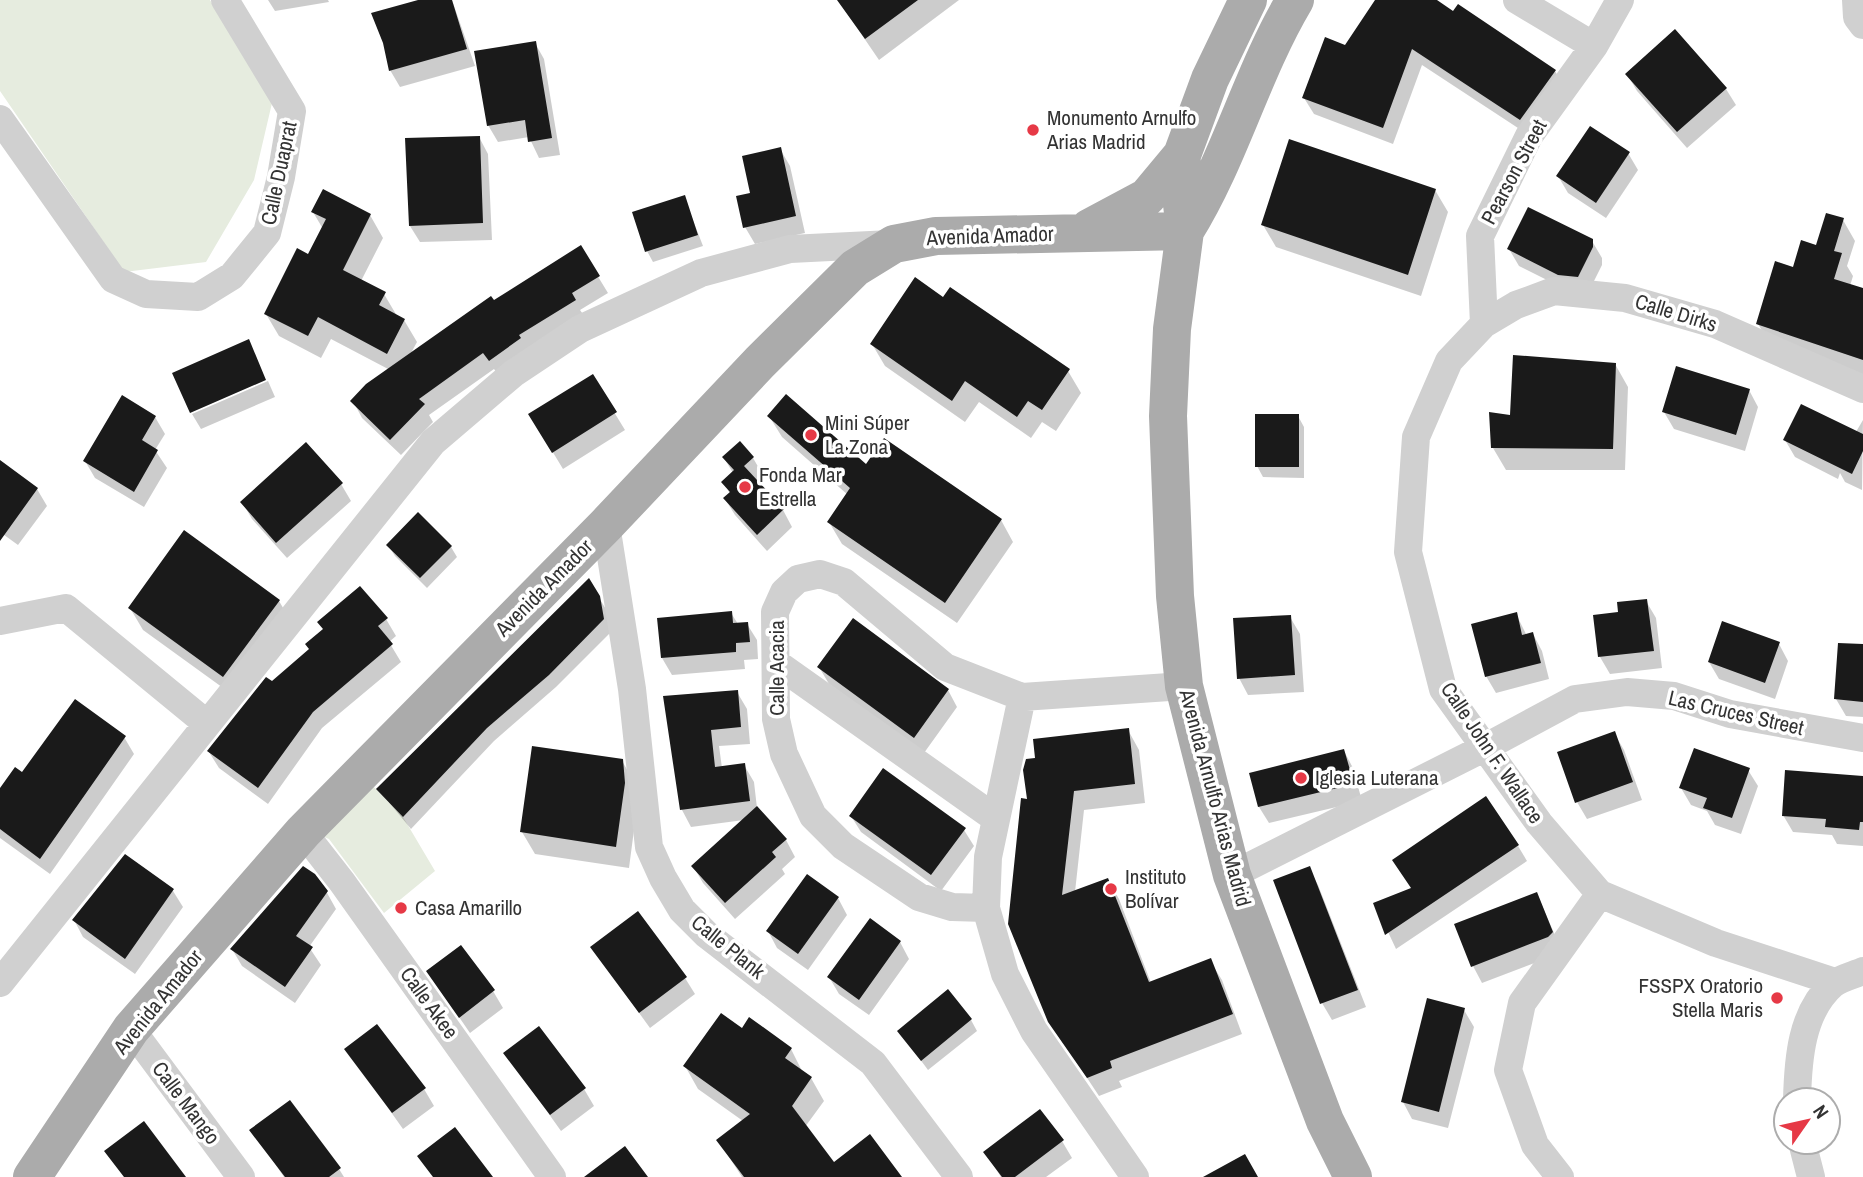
<svg xmlns="http://www.w3.org/2000/svg" width="1863" height="1177" font-family="'Archivo Narrow',sans-serif">
  <rect width="100%" height="100%" fill="#fff"/>
  <path fill="#e6ecdf" d="M 0,0 L 210,0 L 272,103 L 254,180 L 206,262 L 124,272 L 0,91 Z
    M 370,783 L 403,817 L 435,871 L 384,913 L 329,839 L 315,833 Z"/>
  <path fill="#0003" d="M 268,0 L 328,0 L 329,2 L 275,11 Z
    M 424,0 L 452,0 L 475,66 L 400,87 L 390,70 Z
    M 838,0 L 959,0 L 879,60 Z
    M 1377,0 L 1434,0 L 1555,71 L 1565,88 L 1530,136 L 1422,65 L 1393,144 L 1314,114 L 1304,98 L 1346,47 Z
    M 535,43 L 544,59 L 560,155 L 539,158 L 529,137 L 498,142 L 488,125 Z
    M 1627,74 L 1726,89 L 1736,105 L 1687,148 L 1637,91 Z
    M 479,137 L 488,154 L 492,240 L 420,242 L 410,226 Z
    M 780,149 L 790,166 L 805,233 L 755,244 L 745,227 Z
    M 1628,153 L 1638,170 L 1606,218 L 1568,193 L 1558,176 Z
    M 1435,190 L 1448,212 L 1421,296 L 1276,247 L 1263,225 Z
    M 684,197 L 703,246 L 653,262 L 647,251 Z
    M 313,212 L 370,215 L 383,238 L 361,281 L 384,294 L 397,316 L 404,320 L 417,342 L 410,355 L 580,247 L 608,293 L 580,310 L 585,317 L 500,377 L 494,369 L 429,415 L 433,422 L 401,455 L 362,418 L 353,401 L 390,370 L 331,339 L 321,358 L 279,336 L 266,314 L 309,257 L 323,229 Z
    M 1843,220 L 1855,241 L 1847,266 L 1853,276 L 1850,286 L 1863,290 L 1863,377 L 1771,345 L 1758,324 L 1794,269 Z
    M 1592,241 L 1602,258 L 1602,265 L 1588,293 L 1569,291 L 1519,266 L 1509,249 Z
    M 944,299 L 1068,371 L 1081,393 L 1056,431 L 1042,422 L 1031,438 L 979,402 L 965,422 L 885,366 L 872,344 Z
    M 1615,364 L 1628,387 L 1625,470 L 1506,470 L 1493,448 L 1511,417 Z
    M 592,376 L 625,430 L 563,469 L 540,431 Z
    M 268,381 L 275,397 L 201,429 L 192,414 Z
    M 1749,390 L 1758,407 L 1745,451 L 1674,429 L 1664,412 Z
    M 769,416 L 867,467 L 1001,520 L 1013,542 L 957,623 L 842,544 L 829,522 L 848,495 L 782,437 Z
    M 1298,416 L 1304,427 L 1304,478 L 1263,477 L 1257,466 Z
    M 155,417 L 165,434 L 155,450 L 167,468 L 144,507 L 95,478 L 85,461 Z
    M 1863,420 L 1862,490 L 1845,482 L 1840,473 L 1838,479 L 1795,457 L 1785,440 L 1850,442 Z
    M 724,458 L 753,458 L 763,475 L 756,481 L 783,510 L 792,527 L 767,551 L 735,515 L 725,499 L 730,494 L 724,482 L 733,473 Z
    M 0,462 L 37,489 L 47,506 L 18,545 L 0,532 Z
    M 341,484 L 351,501 L 287,558 L 252,519 L 242,502 Z
    M 388,545 L 451,547 L 457,557 L 427,588 L 395,556 Z
    M 589,581 L 607,611 L 610,633 L 556,687 L 494,741 L 411,829 L 378,789 Z
    M 279,601 L 292,623 L 237,698 L 143,630 L 130,608 Z
    M 1646,601 L 1656,618 L 1662,668 L 1610,674 L 1600,657 L 1595,616 L 1620,613 Z
    M 731,613 L 738,624 L 747,624 L 757,640 L 758,659 L 744,660 L 745,669 L 672,675 L 662,658 Z
    M 1516,614 L 1527,636 L 1533,634 L 1542,651 L 1549,679 L 1496,693 L 1486,676 Z
    M 1290,617 L 1300,634 L 1304,692 L 1248,695 L 1239,678 Z
    M 386,619 L 396,636 L 389,642 L 401,662 L 322,728 L 268,804 L 219,768 L 209,752 Z
    M 1779,644 L 1788,661 L 1775,699 L 1719,679 L 1709,662 Z
    M 1863,646 L 1863,717 L 1846,716 L 1836,699 Z
    M 819,667 L 948,690 L 957,707 L 924,753 L 829,684 Z
    M 737,692 L 747,709 L 750,744 L 719,746 L 722,768 L 744,765 L 754,782 L 757,808 L 786,840 L 795,857 L 782,869 L 785,874 L 735,919 L 703,883 L 693,866 L 744,820 L 691,827 L 682,810 L 665,698 Z
    M 1128,730 L 1139,750 L 1145,803 L 1084,810 L 1075,892 L 1108,880 L 1119,899 L 1151,983 L 1210,961 L 1222,980 L 1242,1034 L 1119,1081 L 1122,1087 L 1099,1096 L 1050,1022 L 1029,801 Z
    M 1614,733 L 1624,750 L 1642,800 L 1587,819 L 1577,802 L 1559,753 Z
    M 124,737 L 134,754 L 50,874 L 0,838 L 0,791 L 22,774 Z
    M 1344,751 L 1353,768 L 1362,801 L 1269,823 L 1259,807 L 1251,774 Z
    M 622,761 L 635,783 L 637,807 L 629,868 L 535,854 L 522,832 Z
    M 1748,770 L 1758,786 L 1741,834 L 1715,825 L 1707,811 L 1691,805 L 1681,788 Z
    M 1863,778 L 1863,846 L 1837,844 L 1832,835 L 1793,832 L 1783,815 Z
    M 851,816 L 964,830 L 974,846 L 941,891 L 861,832 Z
    M 1518,846 L 1527,861 L 1396,949 L 1375,904 Z
    M 125,856 L 173,891 L 183,907 L 135,974 L 83,937 L 74,920 Z
    M 1309,868 L 1318,885 L 1366,1007 L 1332,1020 L 1322,1003 Z
    M 326,891 L 336,909 L 309,947 L 321,965 L 295,1003 L 242,966 L 232,949 Z
    M 1537,894 L 1561,949 L 1558,954 L 1482,983 L 1473,966 Z
    M 838,898 L 847,915 L 808,970 L 777,948 L 768,931 Z
    M 900,942 L 909,959 L 869,1015 L 839,994 L 829,977 Z
    M 592,948 L 685,978 L 695,994 L 650,1028 Z
    M 428,972 L 493,991 L 503,1008 L 470,1033 Z
    M 1464,1010 L 1474,1027 L 1448,1128 L 1412,1119 L 1403,1102 Z
    M 971,1020 L 977,1031 L 928,1070 L 899,1031 Z
    M 742,1030 L 791,1049 L 803,1073 L 811,1078 L 824,1101 L 805,1127 L 833,1164 L 900,1177 L 742,1177 L 718,1140 L 743,1121 L 698,1089 L 685,1066 Z
    M 346,1049 L 424,1089 L 434,1106 L 403,1129 Z
    M 506,1054 L 584,1089 L 594,1106 L 561,1131 Z
    M 252,1130 L 339,1169 L 344,1177 L 284,1177 Z
    M 1062,1141 L 1072,1158 L 1046,1177 L 1001,1177 L 985,1152 Z"/>
  <path fill="#1a1a1a" d="M 418,0 L 452,0 L 467,49 L 389,71 L 383,43 L 371,13 Z
    M 837,0 L 918,0 L 865,39 Z
    M 1375,0 L 1437,0 L 1453,11 L 1458,4 L 1556,70 L 1520,120 L 1412,49 L 1383,128 L 1302,98 L 1325,37 L 1345,45 Z
    M 1675,29 L 1727,88 L 1677,132 L 1625,74 Z
    M 536,41 L 552,138 L 528,142 L 525,120 L 487,126 L 474,51 Z
    M 1590,126 L 1630,152 L 1596,203 L 1556,176 Z
    M 480,136 L 483,223 L 409,226 L 405,138 Z
    M 1289,139 L 1436,189 L 1408,275 L 1261,225 Z
    M 781,147 L 796,216 L 743,228 L 736,196 L 750,193 L 742,156 Z
    M 323,189 L 371,214 L 343,270 L 386,292 L 379,305 L 405,319 L 387,354 L 318,317 L 308,336 L 264,314 L 297,248 L 308,254 L 326,219 L 311,212 Z
    M 685,195 L 698,235 L 645,252 L 632,212 Z
    M 1528,207 L 1593,239 L 1593,247 L 1578,277 L 1558,275 L 1507,249 Z
    M 1826,213 L 1844,218 L 1834,251 L 1842,253 L 1834,279 L 1863,288 L 1863,360 L 1756,324 L 1775,261 L 1793,267 L 1801,240 L 1816,245 Z
    M 581,245 L 600,276 L 572,293 L 576,300 L 519,335 L 521,338 L 489,361 L 483,353 L 419,399 L 425,404 L 390,440 L 350,401 L 366,384 L 491,296 L 494,300 Z
    M 915,277 L 943,297 L 950,287 L 1070,369 L 1042,410 L 1028,401 L 1017,417 L 965,381 L 952,401 L 870,344 Z
    M 249,339 L 266,380 L 190,413 L 172,373 Z
    M 1513,355 L 1616,363 L 1613,449 L 1491,448 L 1489,412 L 1510,415 Z
    M 1676,366 L 1750,389 L 1736,435 L 1662,412 Z
    M 593,374 L 617,412 L 552,453 L 528,414 Z
    M 786,394 L 866,464 L 884,438 L 1002,519 L 945,603 L 827,522 L 850,488 L 767,416 Z
    M 122,395 L 156,416 L 142,440 L 158,450 L 134,492 L 83,461 Z
    M 1801,404 L 1863,434 L 1863,451 L 1852,474 L 1783,440 Z
    M 1255,414 L 1299,414 L 1299,467 L 1255,467 Z
    M 740,441 L 754,457 L 744,466 L 784,509 L 757,535 L 723,498 L 730,492 L 721,482 L 734,470 L 722,457 Z
    M 306,442 L 343,483 L 276,543 L 240,502 Z
    M 0,460 L 38,488 L 0,541 Z
    M 418,512 L 452,546 L 420,578 L 386,545 Z
    M 184,530 L 280,600 L 223,677 L 128,608 Z
    M 589,578 L 600,596 L 604,619 L 549,675 L 487,728 L 403,817 L 376,789 Z
    M 360,586 L 388,618 L 378,626 L 393,644 L 313,712 L 258,788 L 207,751 L 266,677 L 272,681 L 309,649 L 305,644 L 323,629 L 317,622 Z
    M 1647,599 L 1654,651 L 1598,657 L 1593,615 L 1618,612 L 1617,602 Z
    M 732,611 L 733,623 L 748,622 L 750,642 L 736,643 L 736,652 L 661,658 L 657,618 Z
    M 1517,612 L 1522,635 L 1533,632 L 1541,663 L 1485,677 L 1471,624 Z
    M 1291,615 L 1295,675 L 1237,679 L 1233,618 Z
    M 853,618 L 949,689 L 914,738 L 817,667 Z
    M 1722,621 L 1780,642 L 1765,683 L 1708,662 Z
    M 1838,643 L 1863,644 L 1863,702 L 1834,699 Z
    M 738,690 L 741,727 L 711,730 L 715,767 L 745,763 L 750,801 L 680,810 L 663,696 Z
    M 75,699 L 126,736 L 40,859 L 0,829 L 0,788 L 15,767 L 22,772 Z
    M 1129,728 L 1135,784 L 1074,791 L 1062,895 L 1108,878 L 1149,982 L 1211,958 L 1233,1014 L 1110,1061 L 1112,1068 L 1087,1078 L 1048,1022 L 1008,924 L 1021,798 L 1027,799 L 1023,770 L 1026,759 L 1035,758 L 1033,739 Z
    M 1615,731 L 1633,782 L 1575,803 L 1557,752 Z
    M 532,746 L 623,759 L 625,783 L 616,847 L 520,832 Z
    M 1694,748 L 1750,768 L 1732,818 L 1703,808 L 1707,798 L 1679,788 Z
    M 1344,749 L 1354,784 L 1258,807 L 1249,773 Z
    M 883,768 L 966,828 L 931,875 L 849,816 Z
    M 1785,770 L 1863,776 L 1863,822 L 1860,822 L 1859,830 L 1825,827 L 1826,819 L 1782,816 Z
    M 1486,796 L 1519,845 L 1385,935 L 1373,903 L 1411,888 L 1392,860 Z
    M 757,806 L 787,839 L 772,852 L 776,857 L 725,903 L 691,866 Z
    M 125,854 L 174,889 L 125,959 L 72,920 Z
    M 303,866 L 315,874 L 328,891 L 296,936 L 313,947 L 285,987 L 230,949 Z
    M 1310,866 L 1358,990 L 1320,1004 L 1273,880 Z
    M 807,874 L 839,897 L 798,954 L 766,931 Z
    M 1537,892 L 1553,932 L 1548,937 L 1471,967 L 1454,924 Z
    M 638,911 L 687,977 L 639,1013 L 590,947 Z
    M 870,918 L 901,941 L 859,1000 L 827,977 Z
    M 461,945 L 495,990 L 459,1018 L 426,971 Z
    M 948,989 L 972,1019 L 921,1061 L 897,1031 Z
    M 1427,998 L 1465,1008 L 1439,1112 L 1401,1102 Z
    M 721,1013 L 742,1028 L 749,1017 L 792,1048 L 785,1058 L 812,1077 L 792,1106 L 834,1162 L 870,1134 L 902,1177 L 744,1177 L 716,1140 L 750,1114 L 683,1066 Z
    M 377,1024 L 426,1088 L 392,1113 L 344,1049 Z
    M 539,1026 L 586,1088 L 550,1115 L 503,1053 Z
    M 290,1100 L 341,1168 L 329,1177 L 285,1177 L 249,1130 Z
    M 1040,1109 L 1064,1140 L 1015,1177 L 1002,1177 L 983,1152 Z
    M 144,1121 L 186,1177 L 124,1177 L 104,1151 Z
    M 455,1127 L 493,1177 L 433,1177 L 417,1156 Z
    M 625,1146 L 648,1177 L 584,1177 Z
    M 1245,1154 L 1258,1177 L 1203,1177 Z"/>
  <g fill="none" stroke-linecap="round" stroke-linejoin="round">
    <path stroke="#d0d0d0" stroke-width="28" d="M 1517,0 L 1594,46
      M 1856,0 L 1857,17 L 1863,25
      M 0,119 L 113,279 L 146,294 L 198,297 L 232,276 L 267,233 L 281,177 L 292,111 L 225,0
      M 1484,324 L 1480,236 L 1529,136 L 1594,46 L 1620,0
      M 606,525 L 632,689 L 649,847 L 663,878 L 682,910 L 707,935 L 873,1063 L 959,1177
      M 0,621 L 66,608 L 206,723
      M 776,663 L 995,818
      M 1022,697 L 988,857 L 986,908 L 1005,974 L 1034,1031 L 1135,1177
      M 303,832 L 342,882 L 552,1177
      M 1232,875 L 1484,748 L 1575,699 L 1627,692 L 1674,696 L 1730,714 L 1863,738
      M 986,908 L 952,907 L 919,897 L 843,846 L 813,816 L 784,754 L 776,719 L 775,612 L 784,592 L 798,579 L 820,574 L 844,582 L 945,667 L 1022,697 L 1184,686
      M 1835,982 L 1716,943 L 1600,894 L 1539,823 L 1443,689 L 1408,552 L 1416,437 L 1449,361 L 1484,324 L 1516,305 L 1554,291 L 1625,298 L 1715,324 L 1863,389
      M 0,983 L 433,442 L 514,373 L 580,329 L 701,273 L 790,249 L 891,244
      M 131,1029 L 241,1177
      M 1797,1100 C 1798,1060 1801,1012 1833,984 C 1841,978 1854,975 1863,971
      M 1802,1142 L 1811,1177
      M 1560,1177 L 1535,1145 L 1508,1070 L 1522,1003 L 1600,894"/>
    <path stroke="#ababab" stroke-width="38" d="M 1248,0 L 1210,79 L 1182,155 L 1180,186 L 1185,231 L 1172,329 L 1168,416 L 1175,596 L 1184,686 L 1232,875 L 1325,1121 L 1353,1177
      M 1089,228 L 1147,197 L 1182,155
      M 1185,231 C 1230,159 1251,74 1295,0
      M 32,1177 L 131,1029 L 303,832 L 606,525 L 760,362 L 855,268 L 894,244 L 936,236 L 1185,231"/>
  </g>
  <g fill="#e63946" stroke="#fff" stroke-width="2.5">
    <circle cx="1033" cy="130" r="7"/>
    <circle cx="811" cy="435" r="7"/>
    <circle cx="745" cy="487" r="7"/>
    <circle cx="1301" cy="778" r="7"/>
    <circle cx="1111" cy="889" r="7"/>
    <circle cx="401" cy="908" r="7"/>
    <circle cx="1777" cy="998" r="7"/>
  </g>
  <g text-anchor="middle" stroke-width="7" stroke-linejoin="round" paint-order="stroke">
    <g font-size="21" fill="#333" stroke="#fff" text-anchor="start">
      <text x="1047" y="125">Monumento Arnulfo<tspan x="1047" dy="24">Arias Madrid</tspan></text>
      <text x="825" y="430">Mini Súper<tspan x="825" dy="24">La Zona</tspan></text>
      <text x="759" y="482">Fonda Mar<tspan x="759" dy="24">Estrella</tspan></text>
      <text x="1315" y="785">Iglesia Luterana</text>
      <text x="1125" y="884">Instituto<tspan x="1125" dy="24">Bolívar</tspan></text>
      <text x="415" y="915">Casa Amarillo</text>
      <text x="1763" y="993" text-anchor="end">FSSPX Oratorio<tspan x="1763" dy="24">Stella Maris</tspan></text>
    </g>
    <g font-size="21" fill="#333" stroke="#fff">
      <text transform="translate(1514 172) rotate(-62)" y="7">Pearson Street</text>
      <text transform="translate(279 173) rotate(-78)" y="7">Calle Duaprat</text>
      <text transform="translate(990 236) rotate(-2)" y="7">Avenida Amador</text>
      <text transform="translate(1676 313) rotate(17)" y="7">Calle Dirks</text>
      <text transform="translate(544 588) rotate(-45)" y="7">Avenida Amador</text>
      <text transform="translate(777 668) rotate(-90)" y="7">Calle Acacia</text>
      <text transform="translate(1736 713) rotate(13)" y="7">Las Cruces Street</text>
      <text transform="translate(1492 753) rotate(56)" y="7">Calle John F. Wallace</text>
      <text transform="translate(1215 798) rotate(75)" y="7">Avenida Arnulfo Arias Madrid</text>
      <text transform="translate(728 947) rotate(39)" y="7">Calle Plank</text>
      <text transform="translate(158 1002) rotate(-51)" y="7">Avenida Amador</text>
      <text transform="translate(429 1003) rotate(54)" y="7">Calle Akee</text>
      <text transform="translate(186 1103) rotate(53)" y="7">Calle Mango</text>
    </g>
  </g>
  <g transform="translate(1807 1121) rotate(56)"><circle r="33" fill="#ffffff" stroke="#adadad" stroke-width="2"/>
  <path d="M0-5L12 26L0 18L-12 26Z" fill="#e63946"/>
  <text y="-10" font-size="19" font-weight="bold" text-anchor="middle" fill="#333333">N</text>
  </g>
</svg>
